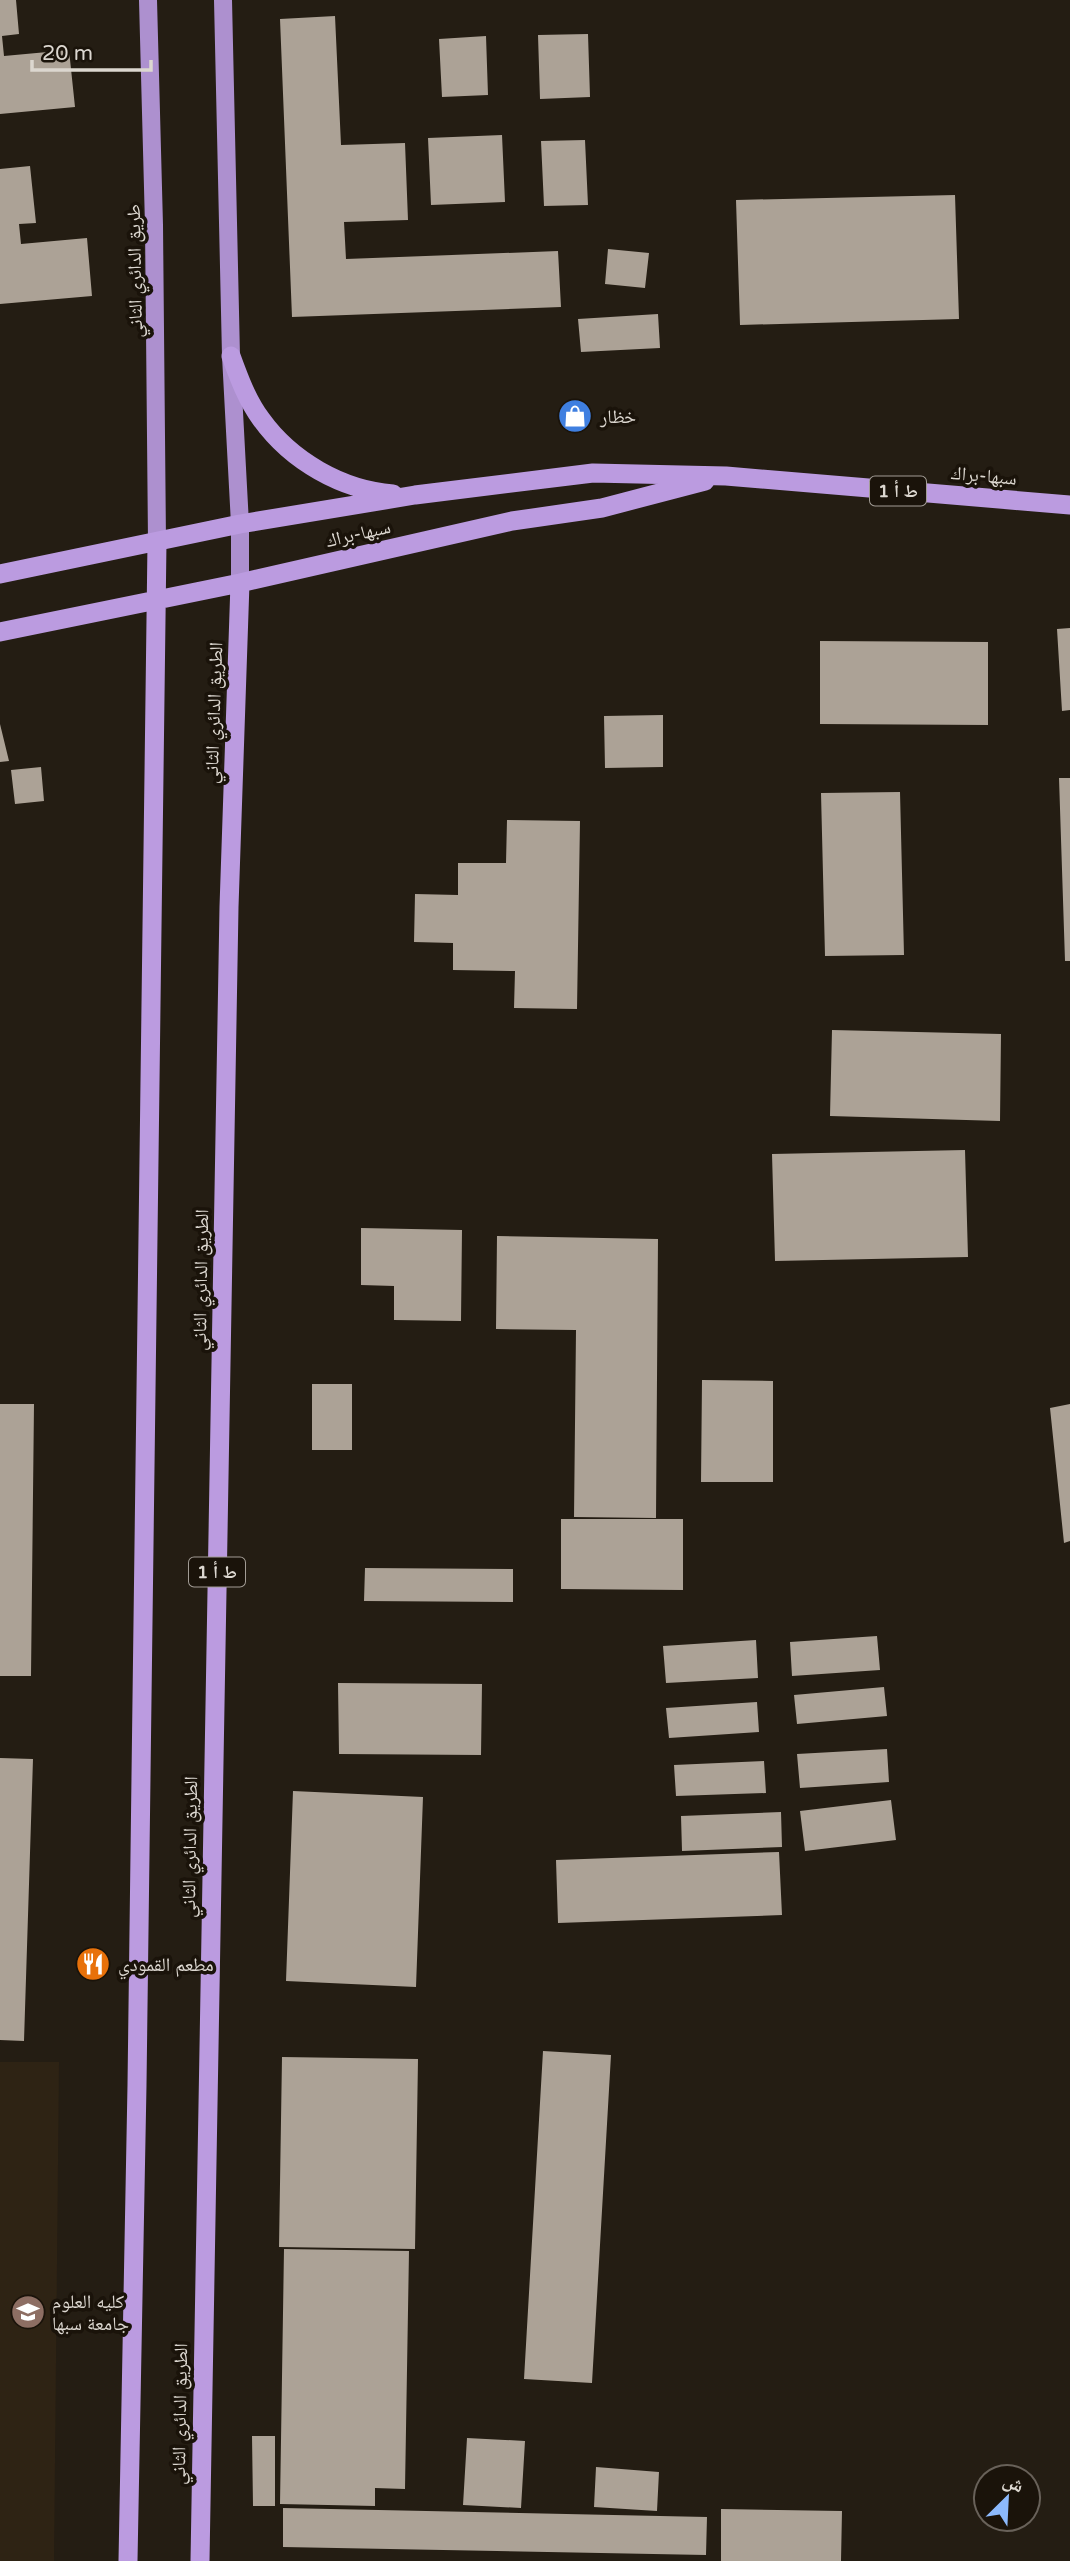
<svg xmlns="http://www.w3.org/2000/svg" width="1070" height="2561" font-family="'Varela Round','Noto Naskh Arabic',sans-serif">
  <rect width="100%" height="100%" fill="#241d13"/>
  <path fill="#2e2314" d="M 0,2062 L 59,2062 L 54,2561 L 0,2561 Z"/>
  <path fill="#aca296" d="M 0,0 L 16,0 L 19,34 L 2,36 L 4,56 L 69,50 L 75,107 L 0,114 Z
    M 335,16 L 341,145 L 405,143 L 408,220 L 344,222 L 346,259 L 558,251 L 561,307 L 292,317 L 280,19 Z
    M 588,34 L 590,97 L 540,99 L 538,35 Z
    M 486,36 L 488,95 L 442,97 L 439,39 Z
    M 502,135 L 505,202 L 431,205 L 428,138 Z
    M 585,140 L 588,205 L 544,206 L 541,141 Z
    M 30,166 L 36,223 L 19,224 L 21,244 L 87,238 L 92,296 L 0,304 L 0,169 Z
    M 955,195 L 959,319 L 740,325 L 736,200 Z
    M 608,249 L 649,253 L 645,288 L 605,284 Z
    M 658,314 L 660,348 L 581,352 L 578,319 Z
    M 1070,628 L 1070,710 L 1062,711 L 1057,629 Z
    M 820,641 L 988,642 L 988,725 L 820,724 Z
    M 663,715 L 663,767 L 605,768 L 604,716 Z
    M 0,724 L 9,761 L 0,762 Z
    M 41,767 L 44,801 L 15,804 L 11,770 Z
    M 1059,778 L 1070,778 L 1070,961 L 1065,961 Z
    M 900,792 L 904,955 L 825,956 L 821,793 Z
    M 507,820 L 580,821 L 577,1009 L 514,1008 L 515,971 L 453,970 L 453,943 L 414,942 L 415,894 L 458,895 L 458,863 L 506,863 Z
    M 832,1030 L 1001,1034 L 1000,1121 L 830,1116 Z
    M 965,1150 L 968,1257 L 775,1261 L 772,1154 Z
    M 361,1228 L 462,1230 L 461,1321 L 394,1320 L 394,1286 L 361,1285 Z
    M 497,1236 L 658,1239 L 656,1518 L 574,1517 L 576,1330 L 496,1329 Z
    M 702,1380 L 773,1381 L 773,1482 L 701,1482 Z
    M 312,1384 L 352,1384 L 352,1450 L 312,1450 Z
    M 0,1404 L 34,1404 L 31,1676 L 0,1676 Z
    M 1070,1404 L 1070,1541 L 1064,1543 L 1050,1408 Z
    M 561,1519 L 683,1519 L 683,1590 L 561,1589 Z
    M 365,1568 L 513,1569 L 513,1602 L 364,1601 Z
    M 877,1636 L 880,1670 L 792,1676 L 790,1642 Z
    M 756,1640 L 758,1678 L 666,1683 L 663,1646 Z
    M 338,1683 L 482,1684 L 481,1755 L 339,1754 Z
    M 884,1687 L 887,1716 L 797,1724 L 794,1695 Z
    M 757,1702 L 759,1732 L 669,1738 L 666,1708 Z
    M 887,1749 L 889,1782 L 800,1788 L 797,1754 Z
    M 0,1758 L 33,1759 L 24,2041 L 0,2040 Z
    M 764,1761 L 766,1793 L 676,1796 L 674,1765 Z
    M 293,1791 L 423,1797 L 416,1987 L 286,1981 Z
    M 891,1800 L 896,1840 L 805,1851 L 800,1811 Z
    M 781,1812 L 782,1847 L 682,1851 L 681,1816 Z
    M 779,1852 L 782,1915 L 558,1923 L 556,1860 Z
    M 543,2051 L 611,2055 L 592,2383 L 524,2379 Z
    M 282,2057 L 418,2059 L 415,2249 L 279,2247 Z
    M 284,2249 L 409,2251 L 405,2489 L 375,2488 L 375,2506 L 280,2504 Z
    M 252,2436 L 275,2436 L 275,2506 L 253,2506 Z
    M 467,2438 L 525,2441 L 521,2508 L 463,2505 Z
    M 596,2467 L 659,2472 L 657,2511 L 594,2507 Z
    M 283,2508 L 707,2517 L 706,2555 L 283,2547 Z
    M 721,2509 L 842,2511 L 841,2561 L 721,2561 Z"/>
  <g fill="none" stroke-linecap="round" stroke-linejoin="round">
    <path stroke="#ad90cf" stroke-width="18" d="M 148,0 L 154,225 L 157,542
      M 223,0 L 231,356 L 240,524 L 240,583"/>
    <path stroke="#bb9be0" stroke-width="19" d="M 231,356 C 239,378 247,400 261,419 C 291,461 342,490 393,494
      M 0,574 L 240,524 L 415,495 L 593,473 L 726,476 L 1070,505
      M 0,632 L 240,583 L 512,521 L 602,508 L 705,481
      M 128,2561 L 137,2085 L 157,542
      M 200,2561 L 229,907 L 240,583"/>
  </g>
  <defs>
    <g id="shop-disc" transform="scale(1.75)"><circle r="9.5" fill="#3f7fe0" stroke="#1a130a"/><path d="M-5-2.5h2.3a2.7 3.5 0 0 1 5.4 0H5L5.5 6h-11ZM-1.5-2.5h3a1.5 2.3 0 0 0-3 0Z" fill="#fff"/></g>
    <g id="restaurant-disc" transform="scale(1.75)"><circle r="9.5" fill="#e8710a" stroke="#1a130a"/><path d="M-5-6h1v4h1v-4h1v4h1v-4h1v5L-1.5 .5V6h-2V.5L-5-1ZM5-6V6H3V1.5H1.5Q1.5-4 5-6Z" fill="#fff"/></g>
    <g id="university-disc" transform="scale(1.75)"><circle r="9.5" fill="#8d6e63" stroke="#1a130a"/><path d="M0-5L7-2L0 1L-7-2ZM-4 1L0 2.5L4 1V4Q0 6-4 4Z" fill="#fff"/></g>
  </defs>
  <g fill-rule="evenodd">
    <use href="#shop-disc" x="575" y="416"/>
    <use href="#restaurant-disc" x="93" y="1964"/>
    <use href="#university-disc" x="28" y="2312"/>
  </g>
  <g text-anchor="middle" stroke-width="7" stroke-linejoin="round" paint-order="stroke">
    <g fill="#1a130a" stroke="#a29c95" stroke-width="2">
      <rect x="870" y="476.5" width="56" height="29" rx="5"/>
      <rect x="189" y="1557.5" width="56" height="29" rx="5"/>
    </g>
    <g font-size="18" font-weight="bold" fill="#dcd7d0">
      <text x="898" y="497">ط أ 1</text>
      <text x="217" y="1578">ط أ 1</text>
    </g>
    <g font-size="19" fill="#dcd7d0" stroke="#1a130a">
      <text transform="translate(134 271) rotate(-91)" y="7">طريق الدائري الثاني</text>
      <text transform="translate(984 475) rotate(5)" y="7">سبها-براك</text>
      <text transform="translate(358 533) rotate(-13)" y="7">سبها-براك</text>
      <text transform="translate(213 713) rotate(-88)" y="7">الطريق الدائري الثاني</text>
      <text transform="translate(200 1280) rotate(-89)" y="7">الطريق الدائري الثاني</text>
      <text transform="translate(189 1847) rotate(-89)" y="7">الطريق الدائري الثاني</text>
      <text transform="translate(179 2414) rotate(-89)" y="7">الطريق الدائري الثاني</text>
    </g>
    <g font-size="19" fill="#dcd7d0" stroke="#1a130a" text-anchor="start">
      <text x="600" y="423">خظار</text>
      <text x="118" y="1971">مطعم القمودي</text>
      <text x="52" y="2308">كليه العلوم<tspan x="52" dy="22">جامعة سبها</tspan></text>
    </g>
  </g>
  <g transform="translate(1007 2498) rotate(24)"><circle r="33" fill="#1a130a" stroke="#686159" stroke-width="2"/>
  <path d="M0-5L12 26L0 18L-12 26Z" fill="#8cb9fc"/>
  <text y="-10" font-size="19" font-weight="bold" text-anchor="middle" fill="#dcd7d0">ش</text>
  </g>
  <path d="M32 60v10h119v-10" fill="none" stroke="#dcd7d0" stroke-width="3.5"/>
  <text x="42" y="60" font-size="21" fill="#dcd7d0" stroke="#1a130a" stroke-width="5" paint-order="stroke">20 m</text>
</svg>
